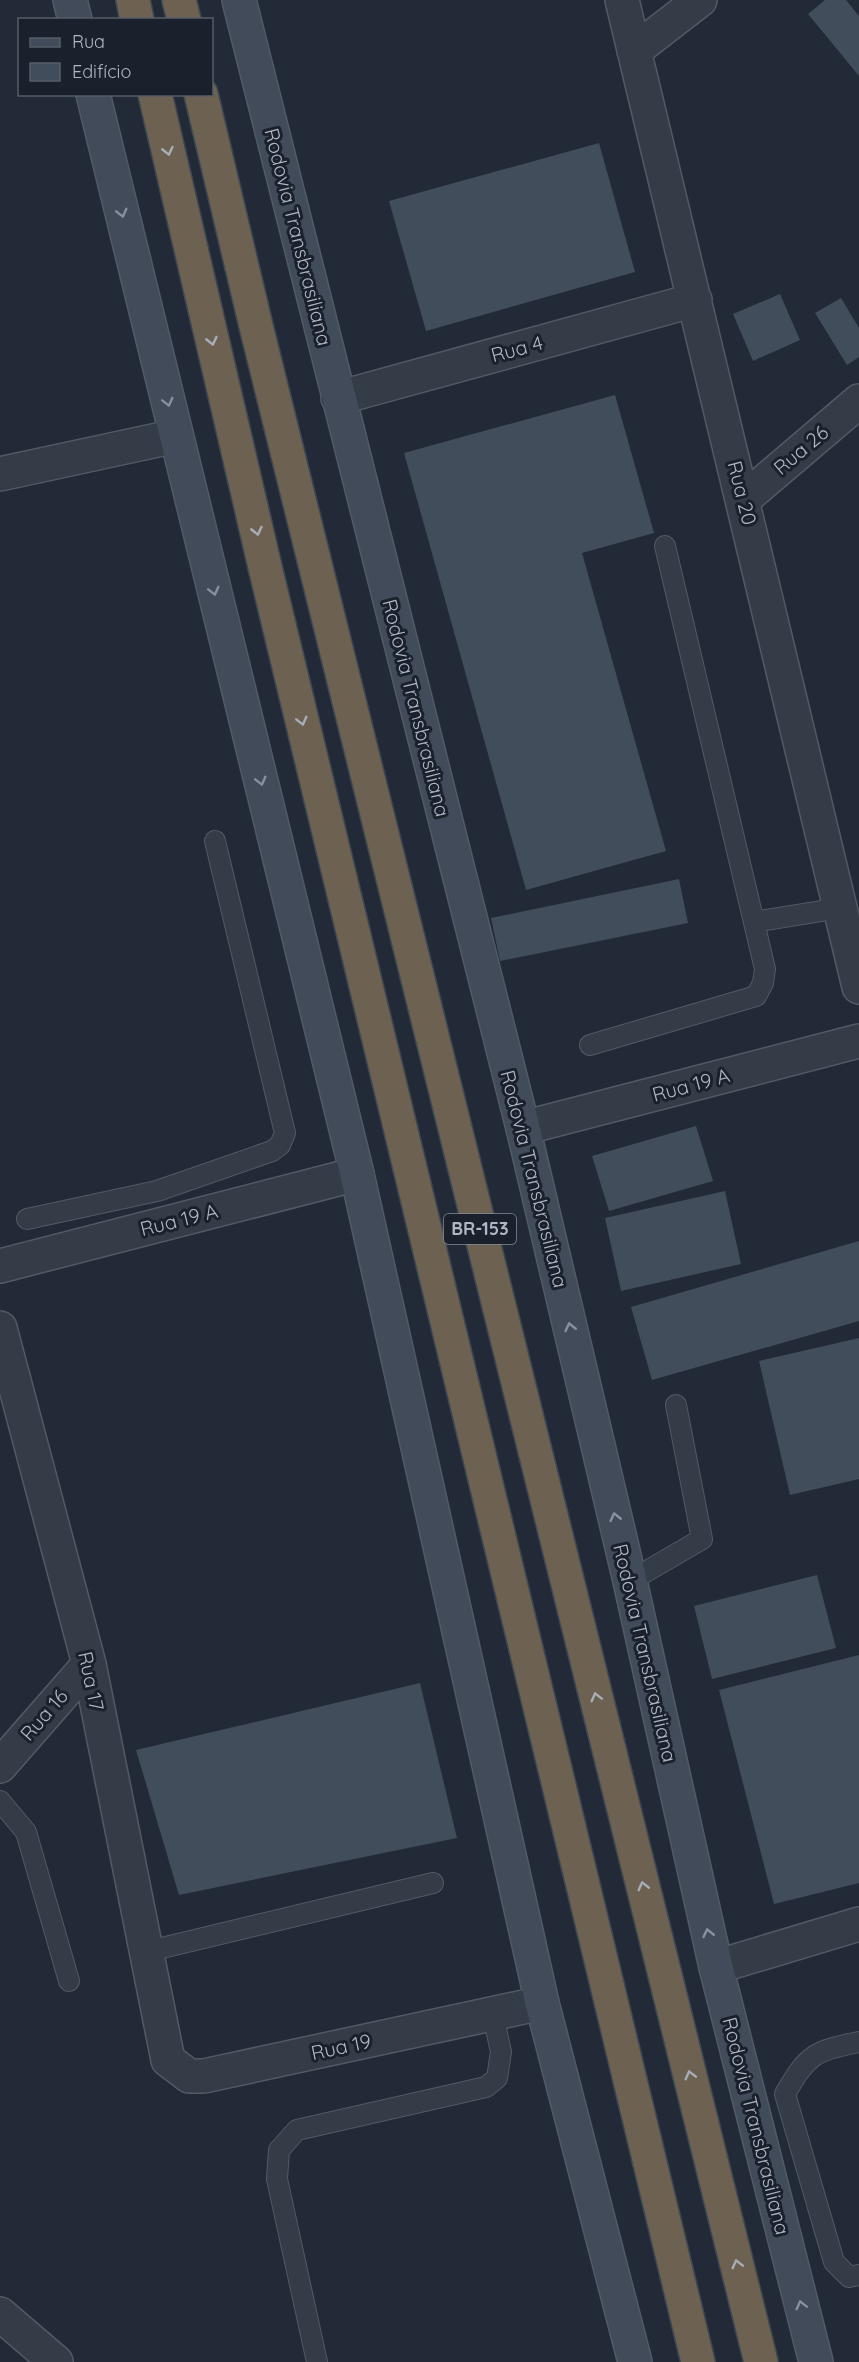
<svg xmlns="http://www.w3.org/2000/svg" width="859" height="2362" font-family="Quicksand,sans-serif">
  <rect width="100%" height="100%" fill="#212a36"/>
  <path fill="#424d5b" d="M 825,0 L 846,0 L 859,16 L 859,76 L 808,14 Z
    M 599,143 L 635,272 L 426,331 L 389,201 Z
    M 780,294 L 800,340 L 753,361 L 733,314 Z
    M 841,298 L 859,328 L 859,357 L 847,365 L 815,313 Z
    M 615,395 L 654,533 L 582,553 L 666,851 L 526,890 L 404,453 Z
    M 679,879 L 688,923 L 500,961 L 491,918 Z
    M 696,1126 L 713,1181 L 609,1211 L 592,1156 Z
    M 725,1191 L 741,1264 L 621,1291 L 605,1218 Z
    M 859,1241 L 859,1321 L 652,1380 L 631,1307 Z
    M 859,1338 L 859,1479 L 790,1495 L 759,1361 Z
    M 817,1575 L 836,1648 L 712,1679 L 694,1606 Z
    M 859,1655 L 859,1883 L 774,1904 L 719,1690 Z
    M 420,1683 L 457,1838 L 179,1895 L 136,1750 Z"/>
  <g fill="none" stroke-linecap="round" stroke-linejoin="round">
    <g stroke="#525a65" stroke-width="22">
      <path id="lane" d="M 754,922 L 840,908
        M 590,1045 L 756,996 L 763,983 L 765,969 L 665,546
        M 27,1219 L 157,1191 L 272,1151 L 280,1145 L 285,1133 L 215,841
        M 630,1581 L 702,1539 L 676,1405
        M 0,1801 L 26,1832 L 69,1981
        M 145,1952 L 433,1883
        M 859,2042 C 814,2051 808,2054 785,2094 L 834,2262 L 849,2277 L 859,2275
        M 317,2362 L 277,2179 L 279,2150 L 297,2130 L 486,2087 L 497,2078 L 501,2052 L 493,2015"/>
    </g>
    <g stroke="#525a65" stroke-width="36">
      <path id="street" d="M 622,0 L 859,987
        M 634,51 L 700,0
        M 338,398 L 695,300
        M 0,474 L 176,436
        M 744,499 L 859,401
        M 523,1128 L 859,1041
        M 0,1266 L 357,1174
        M 0,1328 L 89,1664 L 168,2060 L 189,2076 L 204,2076 L 542,2003
        M 0,1766 L 89,1664
        M 716,1967 L 859,1924
        M 0,2314 L 56,2362"/>
    </g>
    <g stroke="#525a65" stroke-width="36">
      <path id="secondary" d="M 70,0 L 75,20
        M 239,0 L 523,1128 L 630,1581 L 716,1967 L 816,2362
        M 93,94 L 357,1174 L 542,2003 L 635,2362"/>
    </g>
    <g stroke="#3f4752" stroke-width="36">
      <path id="highway" d="M 133,0 L 137,20
        M 179,0 L 184,20
        M 155,94 L 265,567 L 698,2362
        M 201,94 L 256,326 L 761,2362"/>
    </g>
    <use href="#lane" stroke="#343c47" stroke-width="20"/>
    <use href="#street" stroke="#343c47" stroke-width="33"/>
    <use href="#secondary" stroke="#424b5a" stroke-width="33"/>
    <use href="#highway" stroke="#6d6251" stroke-width="33"/>
  </g>
  <defs><path id="oneway-chevron" d="M-2-3.5L2.5 0L-2 3.5" fill="none" stroke-width="1.6" stroke-linecap="round" stroke-linejoin="round" transform="scale(1.5)"/></defs>
  <g stroke="#a8aeb8">
    <use href="#oneway-chevron" transform="translate(168 151) rotate(77)"/>
    <use href="#oneway-chevron" transform="translate(212 341) rotate(77)"/>
    <use href="#oneway-chevron" transform="translate(257 531) rotate(77)"/>
    <use href="#oneway-chevron" transform="translate(302 721) rotate(76)"/>
    <use href="#oneway-chevron" transform="translate(596 1697) rotate(-104)"/>
    <use href="#oneway-chevron" transform="translate(643 1886) rotate(-104)"/>
    <use href="#oneway-chevron" transform="translate(690 2075) rotate(-104)"/>
    <use href="#oneway-chevron" transform="translate(737 2264) rotate(-104)"/>
  </g>
  <g stroke="#89919f">
    <use href="#oneway-chevron" transform="translate(122 213) rotate(76)"/>
    <use href="#oneway-chevron" transform="translate(168 402) rotate(76)"/>
    <use href="#oneway-chevron" transform="translate(214 591) rotate(76)"/>
    <use href="#oneway-chevron" transform="translate(261 781) rotate(76)"/>
    <use href="#oneway-chevron" transform="translate(570 1327) rotate(-103)"/>
    <use href="#oneway-chevron" transform="translate(615 1517) rotate(-103)"/>
    <use href="#oneway-chevron" transform="translate(708 1933) rotate(-103)"/>
    <use href="#oneway-chevron" transform="translate(801 2305) rotate(-104)"/>
  </g>
  <g text-anchor="middle" stroke-width="6" stroke-linejoin="round" paint-order="stroke">
    <rect fill="#1a212c" stroke="#828a96" stroke-width="1.5" x="444" y="1214" width="72" height="30" rx="4.5"/>
    <g font-size="18" font-weight="bold" fill="#afb7c4">
      <text x="480" y="1235">BR-153</text>
    </g>
    <g font-size="20" fill="#afb7c4" stroke="#1a212c">
      <text transform="translate(298 237) rotate(76)" y="7">Rodovia Transbrasiliana</text>
      <text transform="translate(517 349) rotate(-15)" y="7">Rua 4</text>
      <text transform="translate(801 450) rotate(-40)" y="7">Rua 26</text>
      <text transform="translate(742 493) rotate(76)" y="7">Rua 20</text>
      <text transform="translate(416 708) rotate(76)" y="7">Rodovia Transbrasiliana</text>
      <text transform="translate(691 1085) rotate(-15)" y="7">Rua 19 A</text>
      <text transform="translate(534 1179) rotate(76)" y="7">Rodovia Transbrasiliana</text>
      <text transform="translate(179 1220) rotate(-14)" y="7">Rua 19 A</text>
      <text transform="translate(645 1653) rotate(77)" y="7">Rodovia Transbrasiliana</text>
      <text transform="translate(91 1681) rotate(78)" y="7">Rua 17</text>
      <text transform="translate(44 1715) rotate(-49)" y="7">Rua 16</text>
      <text transform="translate(341 2047) rotate(-12)" y="7">Rua 19</text>
      <text transform="translate(756 2126) rotate(76)" y="7">Rodovia Transbrasiliana</text>
    </g>
  </g>
  <rect x="18" y="18" width="195" height="78" fill="#1a212c" stroke="#565d69" stroke-width="1.5"/>
  <rect x="30" y="38" width="30" height="9" fill="#424b5a" stroke="#565d69" stroke-width="1.5"/>
  <text x="72" y="48" font-size="18" fill="#afb7c4">Rua</text>
  <rect x="30" y="63" width="30" height="18" fill="#424d5b" stroke="#565d69" stroke-width="1.5"/>
  <text x="72" y="78" font-size="18" fill="#afb7c4">Edifício</text>
</svg>
